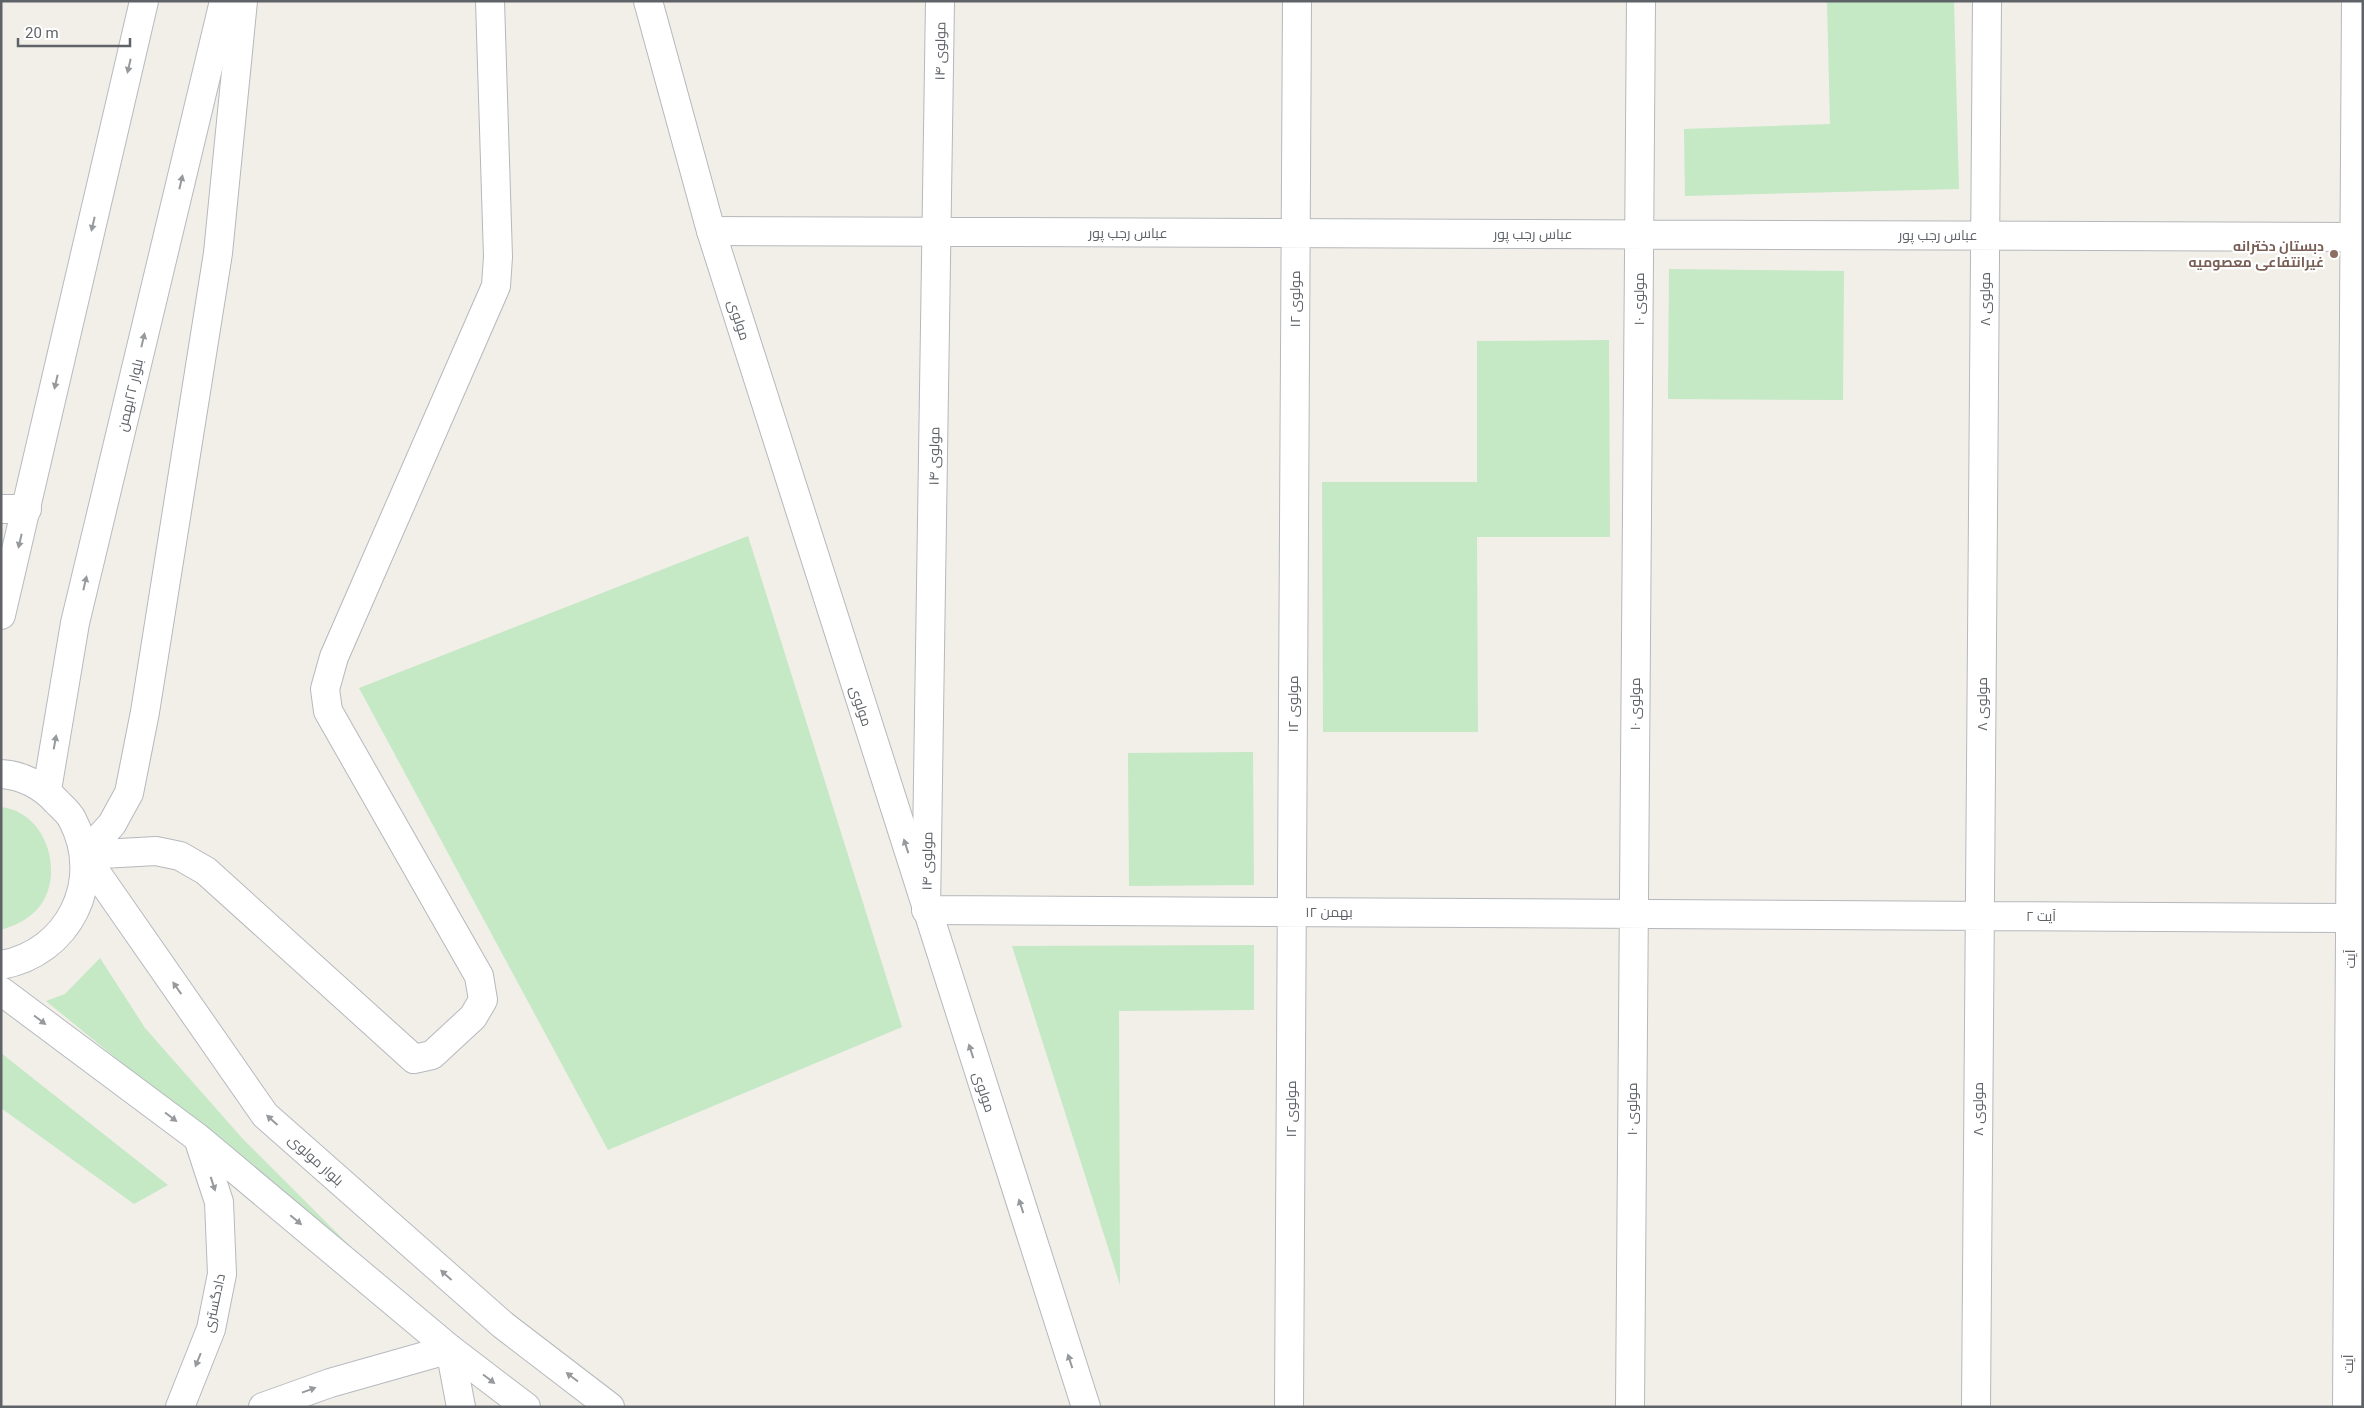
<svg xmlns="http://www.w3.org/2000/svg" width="2364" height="1408" font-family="Roboto,Cairo,sans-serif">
  <rect width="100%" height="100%" fill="#f1efe8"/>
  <path fill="#c5e8c5" d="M 1827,1 L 1954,1 L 1959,189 L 1685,196 L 1684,129 L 1830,124 Z
    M 1669,269 L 1844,271 L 1843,400 L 1668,399 Z
    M 1609,340 L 1610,537 L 1477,537 L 1478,732 L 1323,732 L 1322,482 L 1477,482 L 1477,341 Z
    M 748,536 L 902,1027 L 608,1150 L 359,688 Z
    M 1253,752 L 1254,885 L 1129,886 L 1128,753 Z
    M 1,807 C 46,812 65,872 40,906 C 30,919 16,925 1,930 Z
    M 1254,945 L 1254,1010 L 1119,1011 L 1120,1285 L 1012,946 Z
    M 100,958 L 145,1028 L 242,1138 L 368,1264 L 46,1001 L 65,994 Z
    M 1,1053 L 168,1185 L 134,1204 L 1,1108 Z"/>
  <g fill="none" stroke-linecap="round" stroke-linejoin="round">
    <g stroke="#b5b8bc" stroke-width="30">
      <path id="minor" d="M 940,1 L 926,910 L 2350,918
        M 711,231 L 2355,237
        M 84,855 L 156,851 L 180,856 L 206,871 L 414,1059 L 432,1055 L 473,1017 L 483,1000 L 479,976 L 328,711 L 325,689 L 334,657 L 496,286 L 498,257 L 490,1
        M 84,855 L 112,824 L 129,793 L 145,712 L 218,253 L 243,1
        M 450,1349 L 461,1407
        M 1289,1407 L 1297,1
        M 1630,1407 L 1641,1
        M 1976,1407 L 1987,1"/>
    </g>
    <g stroke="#b5b8bc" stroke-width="30">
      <path id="tertiary" d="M 648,1 L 711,231 L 1086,1407
        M 1,509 L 27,509
        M 2347,1407 L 2356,1"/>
    </g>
    <g stroke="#b6babf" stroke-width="30">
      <path id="secondary" d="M 1,615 L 144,1
        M 1,774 C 22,775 43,786 57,802 C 62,807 69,813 72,819 C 105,881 69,953 1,965
        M 47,790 L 75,623 L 224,1
        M 84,855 L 265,1115 L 503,1325 L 610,1407
        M 1,991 L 198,1138 L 450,1349 L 526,1407
        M 180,1407 L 211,1329 L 222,1274 L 219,1202 L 198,1138
        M 263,1407 L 330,1383 L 450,1349"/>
    </g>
    <use href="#minor" stroke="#fff" stroke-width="28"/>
    <use href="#tertiary" stroke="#fff" stroke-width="28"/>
    <use href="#secondary" stroke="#fff" stroke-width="28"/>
  </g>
  <defs><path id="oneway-solid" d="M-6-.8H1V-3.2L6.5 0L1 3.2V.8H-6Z" transform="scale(1.25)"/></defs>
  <g fill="#979a9d">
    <use href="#oneway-solid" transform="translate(129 66) rotate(103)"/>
    <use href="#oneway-solid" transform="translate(181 182) rotate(-77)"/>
    <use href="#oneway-solid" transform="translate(93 224) rotate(103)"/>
    <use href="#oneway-solid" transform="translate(143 340) rotate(-77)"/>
    <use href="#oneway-solid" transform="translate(56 382) rotate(103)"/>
    <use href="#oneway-solid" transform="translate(20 541) rotate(103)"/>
    <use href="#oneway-solid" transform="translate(85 583) rotate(-77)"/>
    <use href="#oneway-solid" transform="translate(55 742) rotate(-80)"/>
    <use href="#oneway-solid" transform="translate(906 846) rotate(-108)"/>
    <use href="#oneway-solid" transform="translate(177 988) rotate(-125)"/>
    <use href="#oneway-solid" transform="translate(40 1020) rotate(37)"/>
    <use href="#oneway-solid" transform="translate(971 1051) rotate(-108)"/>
    <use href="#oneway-solid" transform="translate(171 1117) rotate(37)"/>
    <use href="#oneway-solid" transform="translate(272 1120) rotate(-138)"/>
    <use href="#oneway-solid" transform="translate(213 1184) rotate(72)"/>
    <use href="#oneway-solid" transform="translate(1021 1206) rotate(-108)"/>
    <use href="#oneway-solid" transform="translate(296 1220) rotate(40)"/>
    <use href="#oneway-solid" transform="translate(446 1275) rotate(-138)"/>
    <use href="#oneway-solid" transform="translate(198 1360) rotate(112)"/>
    <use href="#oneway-solid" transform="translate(1070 1361) rotate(-108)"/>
    <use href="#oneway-solid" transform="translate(572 1377) rotate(-143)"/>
    <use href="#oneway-solid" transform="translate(489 1379) rotate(37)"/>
    <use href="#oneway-solid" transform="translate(309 1390) rotate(-20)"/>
  </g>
  <circle fill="#8d6e63" stroke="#fff" stroke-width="2" cx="2334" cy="254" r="5"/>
  <g text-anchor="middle" stroke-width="4.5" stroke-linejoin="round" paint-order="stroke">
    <g font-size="14" fill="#5f6368" stroke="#fff">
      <text transform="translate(940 51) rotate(-89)" y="5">مولوی ۱۴</text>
      <text x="1128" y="238">عباس رجب پور</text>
      <text x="1533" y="239">عباس رجب پور</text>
      <text x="1938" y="240">عباس رجب پور</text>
      <text transform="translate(1295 299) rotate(-90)" y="5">مولوی ۱۲</text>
      <text transform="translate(1639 299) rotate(-90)" y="5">مولوی ۱۰</text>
      <text transform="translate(1985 299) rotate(-90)" y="5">مولوی ۸</text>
      <text transform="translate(739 320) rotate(72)" y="5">مولوی</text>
      <text transform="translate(130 395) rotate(-77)" y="5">بلوار ۲۲بهمن</text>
      <text transform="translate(934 456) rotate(-89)" y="5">مولوی ۱۴</text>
      <text transform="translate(1293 704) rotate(-90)" y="5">مولوی ۱۲</text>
      <text transform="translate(1635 704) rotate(-90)" y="5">مولوی ۱۰</text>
      <text transform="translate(1982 704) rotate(-90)" y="5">مولوی ۸</text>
      <text transform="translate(861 706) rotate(72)" y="5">مولوی</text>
      <text transform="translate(927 861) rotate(-89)" y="5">مولوی ۱۴</text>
      <text x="1329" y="917">بهمن ۱۲</text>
      <text x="2041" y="921">آیت ۲</text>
      <text transform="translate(2350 959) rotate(-90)" y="5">آیت</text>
      <text transform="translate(984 1092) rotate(72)" y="5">مولوی</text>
      <text transform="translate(1291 1109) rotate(-90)" y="5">مولوی ۱۲</text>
      <text transform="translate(1632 1109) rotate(-90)" y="5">مولوی ۱۰</text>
      <text transform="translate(1978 1109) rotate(-90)" y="5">مولوی ۸</text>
      <text transform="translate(316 1160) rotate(42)" y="5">بلوار مولوی</text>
      <text transform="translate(214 1303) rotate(-78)" y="5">دادگستری</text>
      <text transform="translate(2348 1364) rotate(-90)" y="5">آیت</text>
    </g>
    <g font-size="14" font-weight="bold" fill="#785e54" stroke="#fff" text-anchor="end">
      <text x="2324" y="251">دبستان دخترانه<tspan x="2324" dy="16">غیرانتفاعی معصومیه</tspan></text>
    </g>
  </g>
  <rect width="2364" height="1408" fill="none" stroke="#5f6368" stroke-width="5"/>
  <path d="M18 38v8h112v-8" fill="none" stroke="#5f6368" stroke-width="2.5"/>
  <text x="25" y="38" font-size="15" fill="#5f6368" stroke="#ffffff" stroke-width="4" paint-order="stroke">20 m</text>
</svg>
